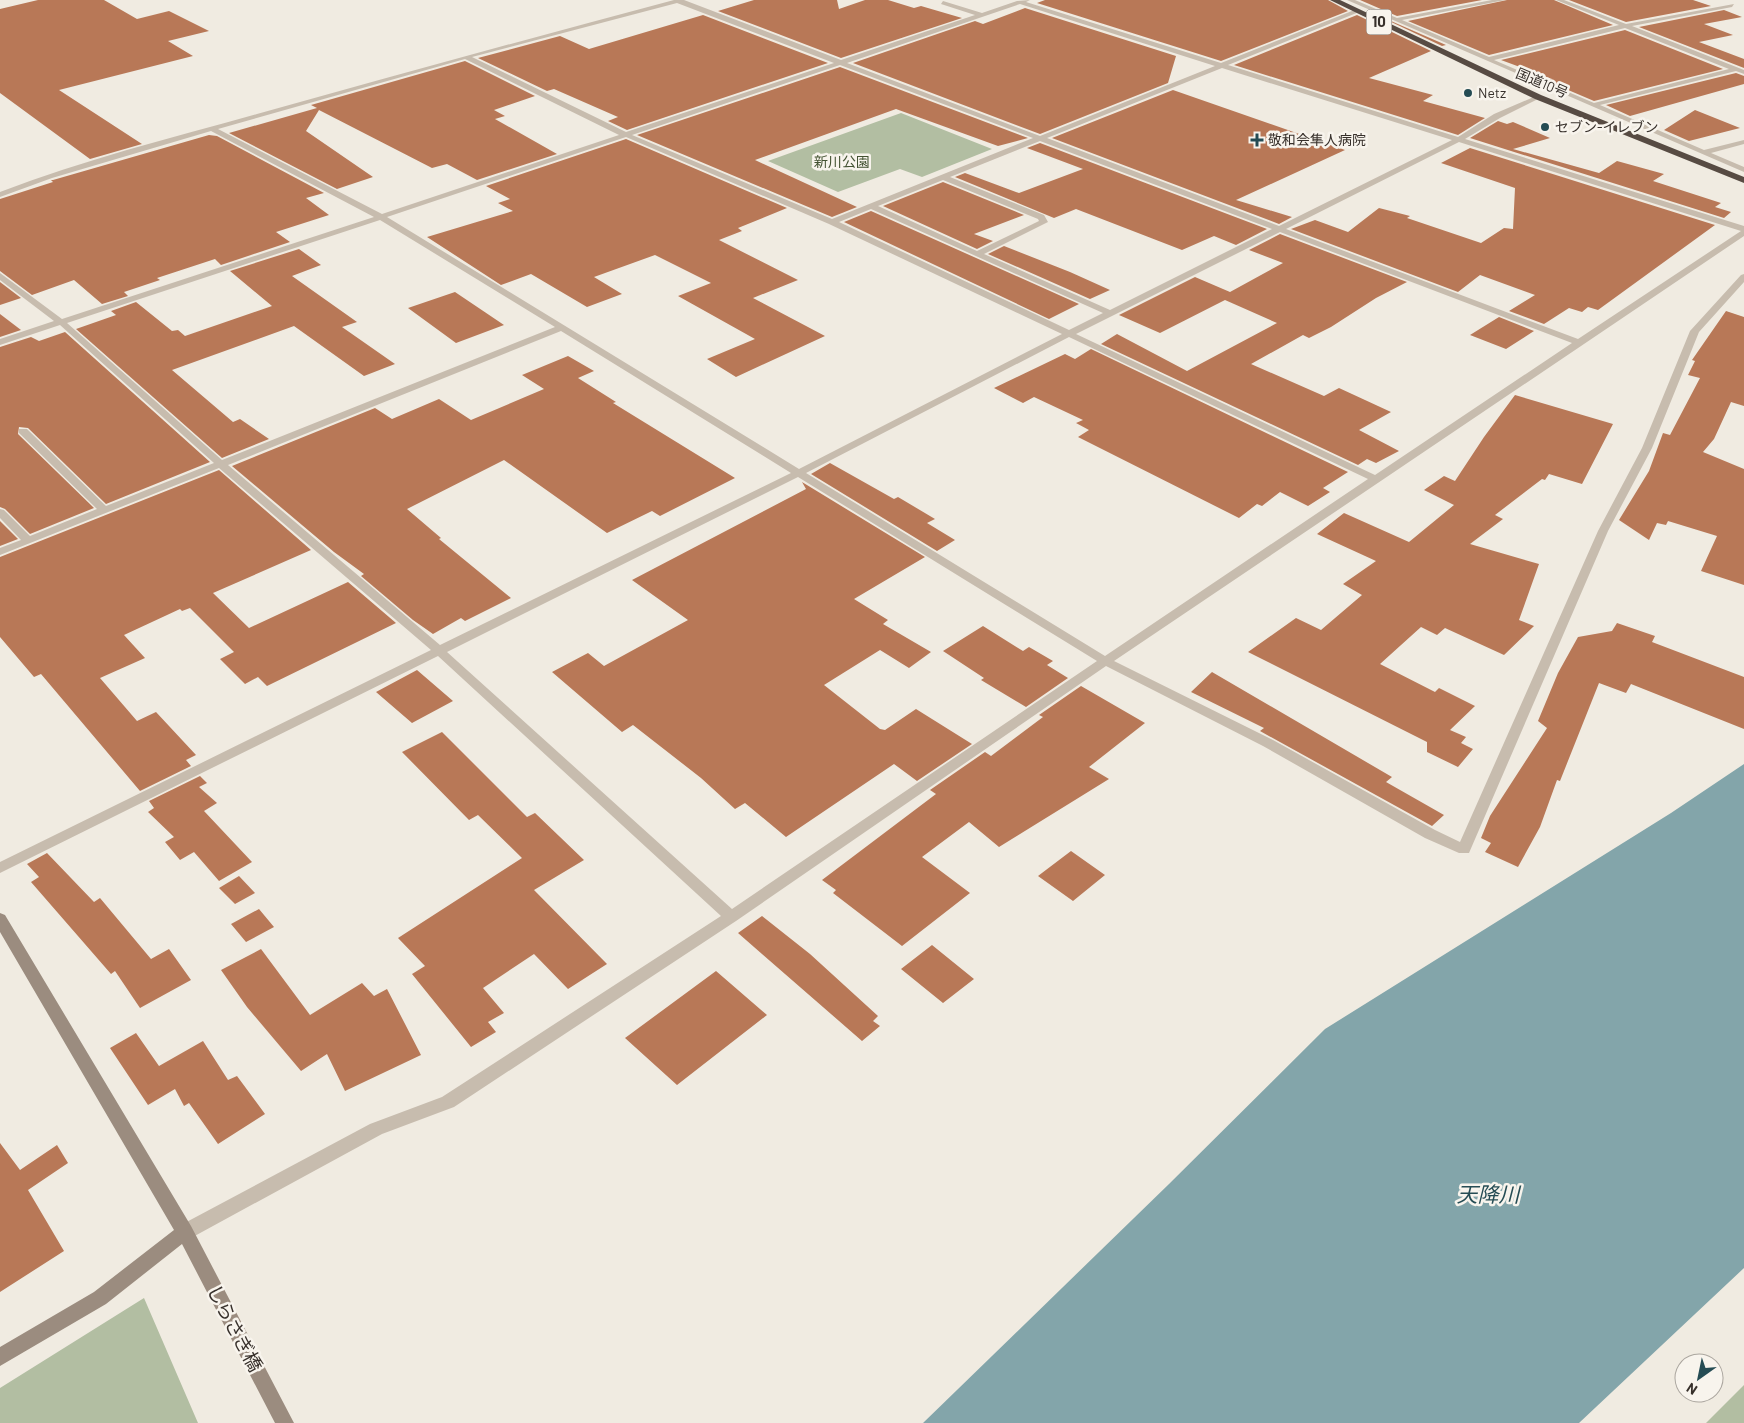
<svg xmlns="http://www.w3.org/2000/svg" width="1744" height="1423" font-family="Barlow,'Noto Sans JP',sans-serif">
  <rect width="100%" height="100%" fill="#f0ebe1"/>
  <path fill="#b2bea2" d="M 901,113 L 992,149 L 922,177 L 900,169 L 838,192 L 768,161 Z
    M 144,1298 L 198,1423 L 0,1423 L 0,1388 Z
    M 1744,1385 L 1744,1423 L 1706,1423 Z"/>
  <path fill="#83a5aa" d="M 1744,764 L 1744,1268 L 1579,1423 L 923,1423 L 1169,1184 L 1325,1029 L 1671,813 Z"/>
  <path fill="#b87857" d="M 38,0 L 104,0 L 137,19 L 169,11 L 209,31 L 168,41 L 193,56 L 59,90 L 142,144 L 90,159 L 0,93 L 0,9 Z
    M 754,0 L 837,0 L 839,9 L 865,0 L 888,0 L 914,8 L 921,6 L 962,18 L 841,58 L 718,11 Z
    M 1045,0 L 1328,0 L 1348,11 L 1221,61 L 1037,3 Z
    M 1360,0 L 1482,0 L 1397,16 Z
    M 1507,0 L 1554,0 L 1613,25 L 1489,55 L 1408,21 Z
    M 1569,0 L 1693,0 L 1711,6 L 1626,22 Z
    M 1025,8 L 1176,56 L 1168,83 L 1040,134 L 853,63 L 975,21 L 983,24 Z
    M 1724,10 L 1742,17 L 1704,24 L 1733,35 L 1699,42 L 1744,59 L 1744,68 L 1639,27 Z
    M 1368,11 L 1446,45 L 1442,46 Z
    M 703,15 L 828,63 L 627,130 L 608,121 L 618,117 L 554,89 L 547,91 L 478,58 L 560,36 L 589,49 Z
    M 1357,15 L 1431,51 L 1369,78 L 1433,95 L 1423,101 L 1485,118 L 1458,135 L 1234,65 Z
    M 1625,30 L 1723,69 L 1594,101 L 1547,81 L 1552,79 L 1501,60 Z
    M 465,61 L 535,96 L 494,110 L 505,116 L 495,119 L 557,154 L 477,180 L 447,164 L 432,168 L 319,110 L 306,131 L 373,177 L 337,189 L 229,133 L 317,108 L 311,105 Z
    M 840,67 L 1028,138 L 998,146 L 896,109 L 755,160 L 857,207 L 832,217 L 637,135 Z
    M 1736,73 L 1744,76 L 1744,84 L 1630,116 L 1606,105 Z
    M 1173,90 L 1345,150 L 1236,200 L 1292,217 L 1279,224 L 1052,138 Z
    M 1695,110 L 1740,128 L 1689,141 L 1664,130 Z
    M 1498,121 L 1507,124 L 1513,122 L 1550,138 L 1513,149 L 1599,173 L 1617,161 L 1664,174 L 1653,181 L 1721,203 L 1715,207 L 1731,212 L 1724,218 L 1470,138 Z
    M 209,135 L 217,136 L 324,193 L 306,198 L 329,215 L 276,232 L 290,242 L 221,265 L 215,259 L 157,278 L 160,280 L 124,292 L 128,296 L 102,304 L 74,280 L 32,295 L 0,271 L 0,199 L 53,182 L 51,180 L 53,180 Z
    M 626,139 L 787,208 L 738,228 L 742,231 L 719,240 L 798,280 L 753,298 L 825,336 L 736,377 L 707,359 L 755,339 L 678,296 L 711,283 L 655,255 L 594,277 L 622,294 L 587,307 L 531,274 L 501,285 L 427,237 L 513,211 L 498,203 L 510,199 L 486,186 Z
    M 1040,143 L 1267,229 L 1236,245 L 1214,236 L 1182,250 L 1076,209 L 1054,218 L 955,177 L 965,173 L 1019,193 L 1083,169 L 1027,148 Z
    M 1470,148 L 1715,225 L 1598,310 L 1588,307 L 1582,312 L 1569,308 L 1544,324 L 1509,311 L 1535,295 L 1480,275 L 1458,292 L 1291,229 L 1315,220 L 1348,232 L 1379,208 L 1410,216 L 1407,218 L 1481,243 L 1504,228 L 1513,229 L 1515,188 L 1441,163 Z
    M 943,182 L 1024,215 L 974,234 L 993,241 L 977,249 L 883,206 Z
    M 871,211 L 1079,304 L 1049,319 L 844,222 Z
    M 1280,234 L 1407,282 L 1376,298 L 1331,327 L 1309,338 L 1303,335 L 1251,364 L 1324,396 L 1339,388 L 1391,412 L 1359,430 L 1399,451 L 1376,463 L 1367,459 L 1358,465 L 1101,344 L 1117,334 L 1187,371 L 1277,323 L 1225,300 L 1160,333 L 1119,315 L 1195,277 L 1230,292 L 1283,263 L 1249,250 Z
    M 1004,246 L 1070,272 L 1110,290 L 1090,299 L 988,254 Z
    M 299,249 L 321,265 L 292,276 L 357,322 L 342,327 L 395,364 L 364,376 L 294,326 L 172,370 L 233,422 L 240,419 L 269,439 L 222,458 L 76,329 L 116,315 L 111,311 L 136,302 L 172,331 L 178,330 L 185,336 L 272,306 L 230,271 Z
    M 0,282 L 21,298 L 0,305 Z
    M 455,292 L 504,325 L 456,343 L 408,308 Z
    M 1726,311 L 1744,317 L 1744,406 L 1731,402 L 1714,439 L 1703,452 L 1744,469 L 1744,585 L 1701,571 L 1717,536 L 1668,521 L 1666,525 L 1657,523 L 1649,540 L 1619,520 L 1649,471 L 1663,433 L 1670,435 L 1700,378 L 1688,375 L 1695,361 L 1692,360 Z
    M 0,314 L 21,330 L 0,337 Z
    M 1499,317 L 1534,331 L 1506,349 L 1470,335 Z
    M 65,332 L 210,462 L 106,504 L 28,428 L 19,427 L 18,434 L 94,508 L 30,534 L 5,509 L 0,507 L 0,347 L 31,337 L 39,341 Z
    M 1091,349 L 1348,472 L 1323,488 L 1330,492 L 1308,506 L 1280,492 L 1262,506 L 1257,504 L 1239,518 L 1078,437 L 1089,430 L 1076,423 L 1083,420 L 1034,397 L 1023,403 L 994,388 L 1065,354 L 1075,359 Z
    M 568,356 L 594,371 L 578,378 L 616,402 L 613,403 L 735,478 L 660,516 L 652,511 L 607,533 L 504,460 L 407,509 L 441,538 L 439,539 L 511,598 L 465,621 L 461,618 L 433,634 L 413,620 L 361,576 L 364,574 L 334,552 L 232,466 L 375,408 L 392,419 L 439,399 L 471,420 L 544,389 L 522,375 Z
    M 1515,395 L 1613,424 L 1582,484 L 1549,474 L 1545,480 L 1542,479 L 1495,515 L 1503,519 L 1470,544 L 1539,564 L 1519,620 L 1534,626 L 1504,655 L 1445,628 L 1437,635 L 1421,627 L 1380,664 L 1435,692 L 1439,688 L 1475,706 L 1450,730 L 1466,737 L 1461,743 L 1473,749 L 1458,767 L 1427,752 L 1427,742 L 1248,652 L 1296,618 L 1321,630 L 1362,595 L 1343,584 L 1376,561 L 1317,534 L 1344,513 L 1409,542 L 1454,505 L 1424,490 L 1444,476 L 1455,481 L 1484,437 Z
    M 830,463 L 894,499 L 898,497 L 935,519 L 927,523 L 955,540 L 937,551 L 811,474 Z
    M 219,470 L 311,550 L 213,593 L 249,628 L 348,582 L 396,623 L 267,686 L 258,677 L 245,684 L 220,659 L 234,652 L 190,608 L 182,611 L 180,609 L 124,635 L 145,658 L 100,678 L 137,721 L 156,712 L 196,755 L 186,760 L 191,766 L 140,791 L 41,674 L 34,677 L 0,637 L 0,557 Z
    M 802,482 L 925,557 L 854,599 L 888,620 L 883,624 L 931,652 L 909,668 L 880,650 L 824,685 L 880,729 L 885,730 L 916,709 L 972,744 L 917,781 L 894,764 L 786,837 L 745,803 L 735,809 L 701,778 L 633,725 L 622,732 L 552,672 L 588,653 L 604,666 L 688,620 L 632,580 L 806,489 Z
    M 0,521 L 18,539 L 0,546 Z
    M 1617,623 L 1655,636 L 1652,642 L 1744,677 L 1744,729 L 1631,684 L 1626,693 L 1599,683 L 1560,781 L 1557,780 L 1540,827 L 1518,867 L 1485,852 L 1491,843 L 1481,838 L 1490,816 L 1547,728 L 1538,721 L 1558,673 L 1578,637 L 1612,631 Z
    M 983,626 L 1023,651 L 1029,647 L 1053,661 L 1047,665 L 1068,678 L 1026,707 L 981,680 L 984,678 L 943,651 Z
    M 417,670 L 453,701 L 412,723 L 376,692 Z
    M 1212,672 L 1392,777 L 1386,782 L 1444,815 L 1432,826 L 1260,731 L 1264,728 L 1191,692 Z
    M 1081,686 L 1145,723 L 1089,767 L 1109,779 L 999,847 L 969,822 L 922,857 L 970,893 L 902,946 L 833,893 L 836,890 L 822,880 L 936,794 L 930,790 L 985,752 L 991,756 L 1043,717 L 1039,715 Z
    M 442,732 L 527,817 L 535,813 L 584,860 L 534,890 L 607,964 L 568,989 L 534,954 L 483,988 L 504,1013 L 488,1022 L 496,1032 L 471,1047 L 412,974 L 425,966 L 398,938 L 522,858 L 478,815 L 469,820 L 402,752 Z
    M 200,776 L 207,783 L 199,787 L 217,803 L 204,811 L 252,862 L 219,881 L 194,852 L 180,860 L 165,842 L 174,837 L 148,812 L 154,808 L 149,801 Z
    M 1071,851 L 1105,875 L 1073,901 L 1038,876 Z
    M 47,853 L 94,902 L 100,898 L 151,959 L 169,949 L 191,980 L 140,1008 L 115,971 L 111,974 L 31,882 L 39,877 L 27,864 Z
    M 239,876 L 255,893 L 235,904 L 219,888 Z
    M 259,909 L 274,927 L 246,942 L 231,924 Z
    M 762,916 L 810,954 L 878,1016 L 873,1021 L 880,1026 L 862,1041 L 738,933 Z
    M 932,945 L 974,979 L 943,1003 L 901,969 Z
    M 261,949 L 310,1015 L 362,983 L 374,996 L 387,989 L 421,1055 L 345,1091 L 327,1054 L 301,1071 L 247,1007 L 221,970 Z
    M 716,971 L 767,1015 L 677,1085 L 625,1038 Z
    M 136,1033 L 159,1066 L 203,1041 L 228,1080 L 237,1076 L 265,1114 L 218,1144 L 189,1103 L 184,1106 L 175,1089 L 148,1105 L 110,1048 Z
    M 0,1143 L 20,1170 L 57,1145 L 68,1163 L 28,1190 L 64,1251 L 0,1292 Z"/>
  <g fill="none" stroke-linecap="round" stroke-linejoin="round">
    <path fill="#c7bcae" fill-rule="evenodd" d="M 674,0 L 684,0 L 841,60 L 975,15 L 941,4 L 943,1 L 982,13 L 1017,1 L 1030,0 L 1026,2 L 1221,63 L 1357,9 L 1359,12 L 1228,65 L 1458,137 L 1494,114 L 1536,96 L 1540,96 L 1540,98 L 1500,118 L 1465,139 L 1744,226 L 1744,236 L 1114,661 L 1273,740 L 1435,830 L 1460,842 L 1598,531 L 1642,448 L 1690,331 L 1741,275 L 1744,274 L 1744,282 L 1699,332 L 1652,448 L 1608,531 L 1469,853 L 1459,853 L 1425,838 L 1263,746 L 1106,666 L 736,921 L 454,1107 L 382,1134 L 191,1238 L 185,1240 L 179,1238 L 176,1232 L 179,1226 L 370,1124 L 442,1097 L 721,916 L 438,656 L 0,873 L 0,862 L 431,650 L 219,468 L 0,555 L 0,548 L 21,540 L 0,518 L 0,509 L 4,510 L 30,536 L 97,509 L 19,433 L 19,429 L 27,429 L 106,506 L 214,463 L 60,325 L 0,345 L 0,339 L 54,321 L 0,280 L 0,273 L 62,319 L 374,217 L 211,131 L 52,178 L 0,197 L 0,192 C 83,160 171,138 257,114 C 396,75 535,37 674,0 ZM 677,3 L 834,63 L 626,132 L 472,57 ZM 1020,4 L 1215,66 L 1040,136 L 847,63 ZM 465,59 L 619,135 L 382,214 L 218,129 ZM 840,65 L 1033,138 L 832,219 L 632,135 ZM 1222,68 L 1452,140 L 1279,226 L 1047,138 ZM 626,137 L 829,224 L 1062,334 L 799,469 L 387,217 ZM 1040,141 L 1272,229 L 1110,310 L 984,254 L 1048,222 L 1044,215 L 950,177 ZM 1459,142 L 1741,231 L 1578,339 L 1286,229 ZM 943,180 L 1038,219 L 1039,221 L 977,251 L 878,206 ZM 871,209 L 1103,313 L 1069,330 L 839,222 ZM 380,220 L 555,327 L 222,460 L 67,323 ZM 1280,232 L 1572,343 L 1375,475 L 1076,334 ZM 561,331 L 791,473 L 440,645 L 228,465 ZM 1069,337 L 1368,479 L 1105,656 L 806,473 ZM 798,477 L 1097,661 L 732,909 L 447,652 Z
      M 1347,0 L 1355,0 L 1397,18 L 1492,0 L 1505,0 L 1402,20 L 1489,57 L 1619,25 L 1556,0 L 1564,0 L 1626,24 L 1734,4 L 1732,7 L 1632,26 L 1744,70 L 1744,74 L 1736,71 L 1600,105 L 1704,150 L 1744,140 L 1744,144 L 1711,153 L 1744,167 L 1744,172 ZM 1625,28 L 1729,69 L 1594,103 L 1494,60 Z"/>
    <path fill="#9b8c7f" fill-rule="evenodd" d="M 0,913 L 5,915 L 191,1226 L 294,1423 L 275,1423 L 182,1244 L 106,1304 L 0,1366 L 0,1347 L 94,1292 L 174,1230 L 0,932 Z"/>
    <path fill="#574b43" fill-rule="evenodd" d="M 1330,0 L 1340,0 L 1541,95 L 1744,177 L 1744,183 L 1535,99 Z"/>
  </g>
  <g fill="#254c54" stroke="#f8f4ed" stroke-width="2">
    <circle cx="1468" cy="93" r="5"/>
    <circle cx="1545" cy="127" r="5"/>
    <path d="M1254.5 132.5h5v5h5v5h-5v5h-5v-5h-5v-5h5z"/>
  </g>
  <g text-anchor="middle" stroke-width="5" stroke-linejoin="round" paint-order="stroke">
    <g font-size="14" fill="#37302b" stroke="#f8f4ed">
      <text transform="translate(1542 83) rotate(23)" y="5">国道10号</text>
    </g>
    <g font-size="14" fill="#37302b" stroke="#f8f4ed" text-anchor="start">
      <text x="1478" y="98">Netz</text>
      <text x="1555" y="132">セブン-イレブン</text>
      <text x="1268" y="145">敬和会隼人病院</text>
    </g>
    <g font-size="14" fill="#435232" stroke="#f8f4ed">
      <text x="842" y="167">新川公園</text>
    </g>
    <rect fill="#f8f4ed" stroke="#716b65" stroke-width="1" x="1366.5" y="9.5" width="25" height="25" rx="4"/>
    <g font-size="15" font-weight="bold" fill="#37302b">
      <text x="1379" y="27">10</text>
    </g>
    <g font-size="19" fill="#37302b" stroke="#f8f4ed">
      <text transform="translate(235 1328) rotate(62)" y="7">しらさぎ橋</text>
    </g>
    <g font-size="21" font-style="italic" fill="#254c54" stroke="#f8f4ed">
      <text x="1488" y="1202">天降川</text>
    </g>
  </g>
  <g transform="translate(1699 1378) rotate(213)"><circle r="24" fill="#f8f4ed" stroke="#aba69f"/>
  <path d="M0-4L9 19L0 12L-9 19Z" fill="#254c54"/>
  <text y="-8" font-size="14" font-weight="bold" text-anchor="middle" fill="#37302b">N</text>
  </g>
</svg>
